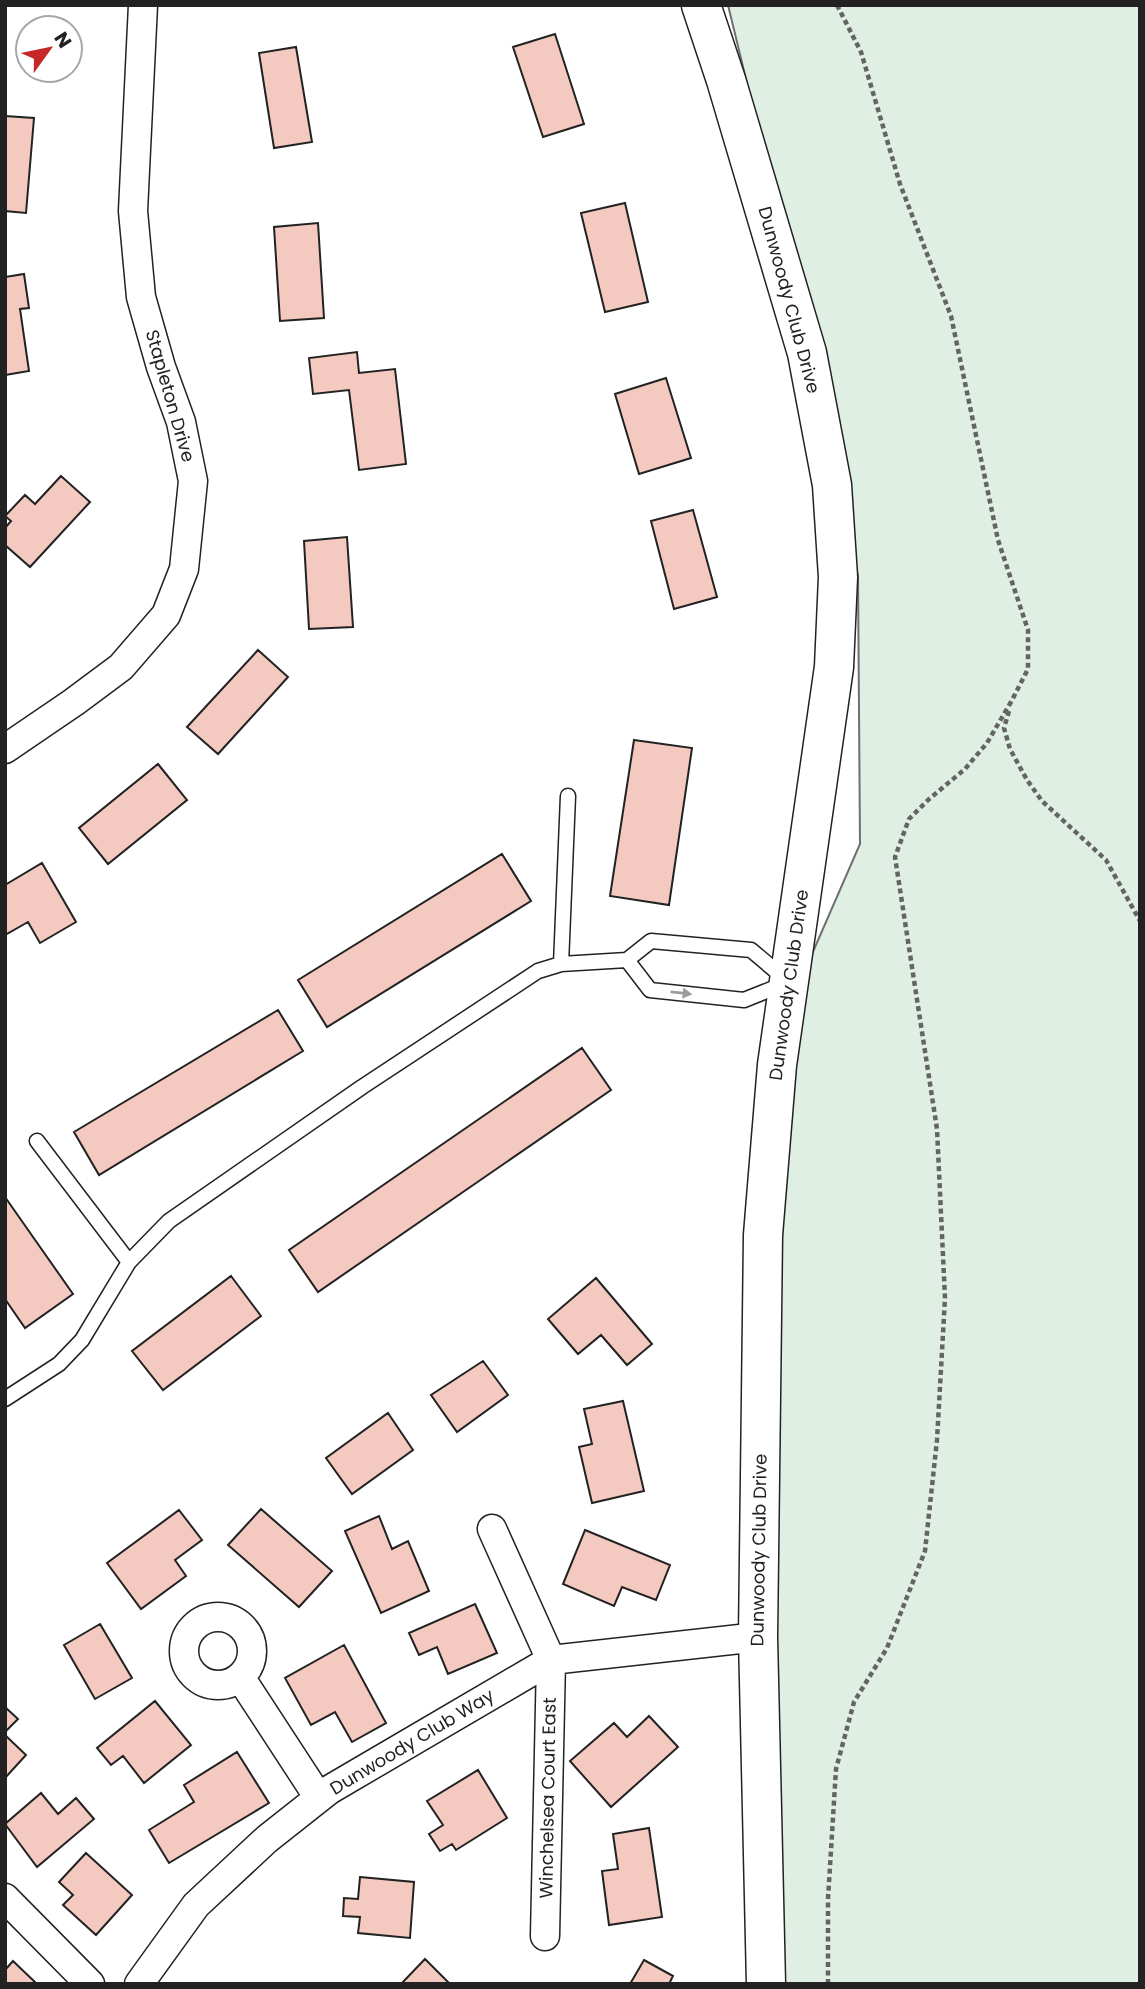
<svg xmlns="http://www.w3.org/2000/svg" width="1145" height="1989" font-family="Poppins,sans-serif">
  <rect width="100%" height="100%" fill="#fff"/>
  <path fill="#e0efe3" stroke="#6f6f6f" stroke-width="2" d="M 728,5 L 1140,5 L 1140,1984 L 780,1984 L 754,1703 L 780,1439 L 771,1048 L 860,844 L 858,576 L 798,293 Z"/>
  <path fill="#f3c9c0" stroke="#222" stroke-width="2" d="M 555,34 L 584,124 L 543,137 L 513,47 Z
    M 296,47 L 312,142 L 274,148 L 259,53 Z
    M 5,116 L 34,118 L 26,213 L 5,211 Z
    M 625,203 L 648,302 L 605,312 L 581,213 Z
    M 318,223 L 324,318 L 280,321 L 274,227 Z
    M 24,274 L 29,308 L 20,309 L 29,371 L 5,375 L 5,277 Z
    M 357,352 L 359,373 L 395,369 L 406,464 L 359,470 L 349,390 L 313,394 L 309,358 Z
    M 666,378 L 691,458 L 639,474 L 615,394 Z
    M 61,476 L 90,502 L 30,567 L 5,545 L 5,528 L 11,521 L 5,516 L 25,495 L 35,504 Z
    M 693,510 L 717,597 L 674,609 L 651,521 Z
    M 347,537 L 353,627 L 309,629 L 304,541 Z
    M 258,650 L 288,677 L 218,754 L 187,727 Z
    M 634,740 L 692,748 L 669,905 L 610,896 Z
    M 158,764 L 187,800 L 108,864 L 79,828 Z
    M 502,854 L 531,901 L 327,1027 L 298,980 Z
    M 42,863 L 76,922 L 40,943 L 28,922 L 5,935 L 5,885 Z
    M 278,1010 L 303,1051 L 99,1175 L 74,1132 Z
    M 582,1048 L 611,1090 L 318,1292 L 289,1250 Z
    M 5,1197 L 73,1294 L 25,1328 L 5,1299 Z
    M 231,1276 L 261,1316 L 163,1390 L 132,1351 Z
    M 596,1278 L 652,1344 L 627,1365 L 601,1335 L 578,1354 L 548,1319 Z
    M 483,1361 L 508,1395 L 457,1432 L 431,1395 Z
    M 623,1401 L 644,1491 L 592,1503 L 579,1447 L 592,1444 L 584,1409 Z
    M 388,1413 L 413,1450 L 352,1494 L 326,1458 Z
    M 261,1509 L 332,1571 L 299,1607 L 228,1545 Z
    M 179,1510 L 202,1540 L 175,1560 L 186,1576 L 141,1609 L 107,1563 Z
    M 379,1516 L 392,1549 L 408,1541 L 429,1591 L 381,1613 L 345,1531 Z
    M 585,1530 L 670,1565 L 656,1600 L 622,1587 L 614,1606 L 563,1584 Z
    M 475,1604 L 497,1653 L 448,1674 L 437,1647 L 419,1655 L 409,1633 Z
    M 100,1624 L 132,1678 L 95,1699 L 64,1645 Z
    M 344,1645 L 386,1723 L 352,1742 L 335,1712 L 311,1725 L 285,1678 Z
    M 155,1701 L 191,1745 L 144,1783 L 123,1756 L 111,1765 L 97,1748 Z
    M 5,1707 L 18,1719 L 5,1732 Z
    M 649,1716 L 678,1747 L 611,1807 L 570,1761 L 614,1723 L 627,1737 Z
    M 5,1735 L 26,1755 L 5,1778 Z
    M 237,1752 L 269,1803 L 169,1863 L 149,1830 L 194,1802 L 184,1785 Z
    M 478,1770 L 507,1818 L 456,1850 L 452,1844 L 440,1851 L 429,1834 L 443,1825 L 427,1801 Z
    M 41,1793 L 58,1814 L 76,1798 L 94,1819 L 37,1867 L 5,1824 Z
    M 649,1828 L 662,1917 L 609,1925 L 602,1871 L 618,1869 L 613,1834 Z
    M 86,1853 L 132,1895 L 96,1935 L 63,1905 L 73,1895 L 59,1882 Z
    M 360,1877 L 414,1882 L 410,1938 L 358,1933 L 360,1917 L 343,1916 L 344,1898 L 358,1899 Z
    M 425,1959 L 450,1984 L 401,1984 Z
    M 644,1960 L 673,1976 L 669,1984 L 630,1984 Z
    M 13,1961 L 37,1984 L 5,1984 L 5,1970 Z"/>
  <g fill="none" stroke-linecap="round" stroke-linejoin="round">
    <g stroke="#222" stroke-width="17">
      <path id="lane" d="M 561,964 L 568,796
        M 37,1141 L 129,1262
        M 5,1399 L 59,1364 L 82,1340 L 129,1262 L 169,1221 L 362,1087 L 538,971 L 561,964 L 627,960 L 651,941 L 751,950 L 789,982 L 744,1000 L 650,990 L 627,960"/>
    </g>
    <g stroke="#222" stroke-width="31">
      <path id="street" d="M 5,749 L 74,702 L 121,667 L 166,615 L 184,569 L 193,481 L 181,422 L 161,367 L 141,297 L 133,211 L 143,5
        M 492,1529 L 551,1660 L 545,1936
        M184 1651a34 34 0 1 1 68 0a34 34 0 1 1-68 0Z
        M 240,1677 L 319,1798
        M 5,1898 L 90,1984
        M 139,1984 L 196,1905 L 267,1839 L 329,1790 L 551,1660 L 758,1637"/>
    </g>
    <g stroke="#222" stroke-width="41">
      <path id="secondary" d="M 701,5 L 726,80 L 807,353 L 832,485 L 838,577 L 834,667 L 777,1065 L 763,1235 L 758,1637 L 766,1984"/>
    </g>
    <path stroke="#646464" stroke-width="4.5" stroke-dasharray="5 3.5" stroke-linecap="butt" d="M 837,5 L 861,52 L 900,184 L 951,316 L 998,540 L 1028,630 L 1028,669 L 1011,702
      M 1009,711 L 1004,728 L 1010,749 L 1027,780 L 1042,801 L 1106,860 L 1140,921
      M 828,1984 L 828,1899 L 836,1769 L 854,1702 L 887,1648 L 925,1551 L 937,1440 L 945,1298 L 937,1129 L 895,857 L 909,819 L 928,800 L 965,769 L 987,743 L 1011,702"/>
    <use href="#lane" stroke="#fff" stroke-width="14"/>
    <use href="#street" stroke="#fff" stroke-width="28"/>
    <use href="#secondary" stroke="#fff" stroke-width="38"/>
  </g>
  <defs><path id="oneway-solid" d="M-6-.8H1V-3.2L6.5 0L1 3.2V.8H-6Z" transform="scale(1.75)"/></defs>
  <use fill="#9c9c9c" href="#oneway-solid" transform="translate(681 993) rotate(6)"/>
  <g text-anchor="middle" stroke-width="5" stroke-linejoin="round" paint-order="stroke">
    <g font-size="18" fill="#222" stroke="#fff">
      <text transform="translate(789 300) rotate(75)" y="6">Dunwoody Club Drive</text>
      <text transform="translate(170 396) rotate(74)" y="6">Stapleton Drive</text>
      <text transform="translate(789 985) rotate(-82)" y="6">Dunwoody Club Drive</text>
      <text transform="translate(759 1550) rotate(-89)" y="6">Dunwoody Club Drive</text>
      <text transform="translate(412 1742) rotate(-31)" y="6">Dunwoody Club Way</text>
      <text transform="translate(548 1798) rotate(-89)" y="6">Winchelsea Court East</text>
    </g>
  </g>
  <rect width="1145" height="1989" fill="none" stroke="#222222" stroke-width="14"/>
  <g transform="translate(49 49) rotate(57)"><circle r="33" fill="#ffffff" stroke="#a7a7a7" stroke-width="2"/>
  <path d="M0-5L12 26L0 18L-12 26Z" fill="#c62828"/>
  <text y="-10" font-size="19" font-weight="bold" text-anchor="middle" fill="#222222">N</text>
  </g>
</svg>
